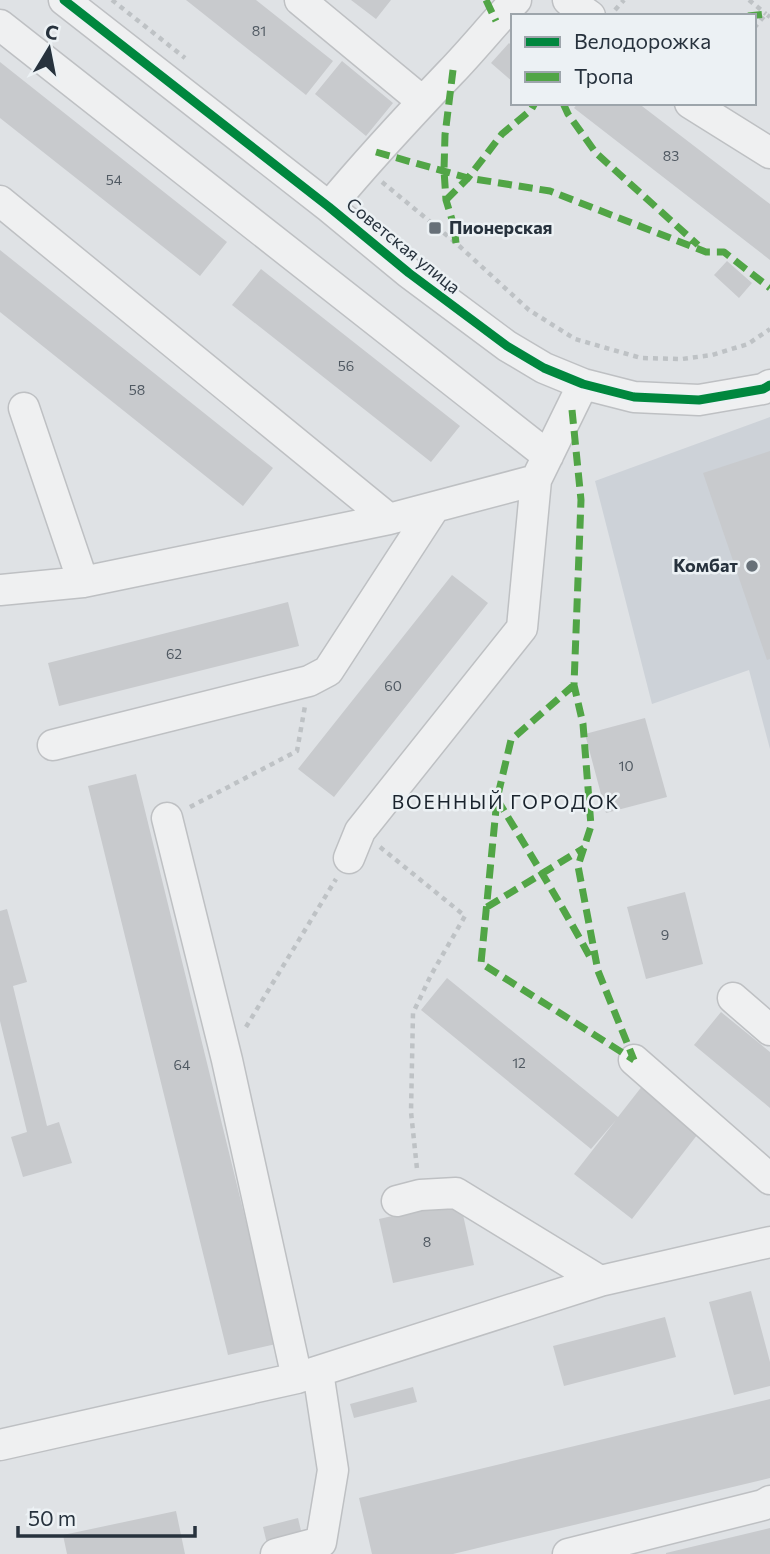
<svg xmlns="http://www.w3.org/2000/svg" width="770" height="1554" font-family="Commissioner,sans-serif">
  <rect width="100%" height="100%" fill="#dfe2e5"/>
  <path fill="#cdd2d8" d="M 770,417 L 770,749 L 749,670 L 652,704 L 595,481 Z"/>
  <path fill="#c8cacd" d="M 186,0 L 256,0 L 333,61 L 306,95 Z
    M 351,0 L 391,0 L 376,19 Z
    M 509,43 L 513,47 L 513,82 L 491,63 Z
    M 342,61 L 393,103 L 366,136 L 315,94 Z
    M 0,62 L 227,242 L 200,276 L 0,118 Z
    M 578,103 L 638,103 L 770,204 L 770,260 L 574,108 Z
    M 0,250 L 273,468 L 243,506 L 0,312 Z
    M 727,261 L 752,283 L 739,298 L 714,275 Z
    M 261,269 L 460,426 L 431,462 L 232,305 Z
    M 770,451 L 770,659 L 767,660 L 703,473 Z
    M 452,575 L 488,603 L 334,797 L 298,769 Z
    M 288,602 L 299,646 L 59,706 L 48,663 Z
    M 645,718 L 667,797 L 606,813 L 585,734 Z
    M 136,774 L 276,1344 L 228,1355 L 88,786 Z
    M 685,892 L 703,964 L 646,979 L 627,907 Z
    M 7,909 L 27,982 L 13,986 L 47,1126 L 59,1122 L 72,1163 L 23,1177 L 11,1137 L 27,1132 L 0,1021 L 0,911 Z
    M 447,978 L 618,1117 L 643,1085 L 701,1130 L 632,1219 L 574,1174 L 616,1120 L 591,1149 L 421,1010 Z
    M 721,1012 L 770,1052 L 770,1108 L 694,1045 Z
    M 460,1201 L 474,1265 L 393,1283 L 379,1219 Z
    M 751,1291 L 770,1362 L 770,1386 L 734,1395 L 709,1302 Z
    M 665,1317 L 676,1357 L 564,1386 L 553,1346 Z
    M 413,1387 L 417,1402 L 354,1418 L 350,1404 Z
    M 770,1399 L 770,1478 L 453,1554 L 372,1554 L 359,1498 Z
    M 176,1511 L 185,1554 L 67,1554 L 63,1535 Z
    M 298,1518 L 303,1539 L 268,1548 L 263,1527 Z
    M 770,1528 L 770,1554 L 666,1554 L 666,1553 Z"/>
  <g fill="none" stroke-linecap="round" stroke-linejoin="round">
    <g stroke="#bec0c3" stroke-width="33">
      <path id="minor" d="M 64,0 L 329,207 L 409,273 L 507,346 L 544,368 L 583,384 L 634,397 L 699,400 L 763,389 L 770,385
        M 300,0 L 422,101
        M 568,0 L 590,16
        M 0,25 L 548,456
        M 690,103 L 770,153
        M 0,201 L 389,519
        M 329,207 C 368,160 409,116 451,72 C 474,48 494,23 516,0
        M 24,408 L 83,582
        M 0,590 L 83,582 L 389,519 L 536,480 L 583,384
        M 53,745 L 309,681 L 328,671 L 434,508
        M 167,818 L 227,1060 L 297,1378 L 600,1281 L 770,1242
        M 349,858 L 360,831 L 522,628 L 536,480
        M 733,998 L 770,1030
        M 634,1060 L 770,1179
        M 397,1201 L 420,1195 L 456,1193 L 600,1281
        M 0,1445 L 297,1378
        M 276,1554 L 321,1542 L 333,1470 L 318,1372
        M 568,1554 L 763,1505 L 770,1501"/>
    </g>
    <path stroke="#bec2c5" stroke-width="4.5" stroke-dasharray="5 5" stroke-linecap="butt" d="M 112,0 L 185,58
      M 749,0 L 766,14
      M 615,10 L 624,0
      M 754,28 L 766,14 L 770,17
      M 382,182 L 456,243 L 529,310 L 575,339 L 641,358 L 682,359 L 712,355 L 748,344 L 770,329
      M 190,807 L 297,751 L 305,706
      M 380,847 L 465,916 L 431,975 L 413,1013 L 411,1112 L 417,1169
      M 246,1027 L 336,879"/>
    <use href="#minor" stroke="#eff0f1" stroke-width="30"/>
    <path stroke="#51a546" stroke-width="7" stroke-dasharray="14 7" stroke-linecap="butt" d="M 486,0 L 496,21
      M 748,16 L 766,14
      M 453,70 L 445,135 L 444,170 L 446,200 L 454,226 L 456,243
      M 563,103 L 568,114 L 596,153 L 698,245
      M 376,152 L 468,178 L 550,191 L 706,252 L 724,252 L 770,288
      M 446,200 L 468,178 L 502,134 L 531,110 L 535,103
      M 572,410 L 581,500 L 574,685 L 583,724 L 591,826 L 578,866 L 598,971 L 634,1060
      M 574,685 L 511,740 L 497,799 L 481,963 L 634,1060
      M 497,799 C 529,852 562,905 591,959
      M 487,907 L 584,848"/>
    <g stroke="#ecf1f4" stroke-width="13">
      <path id="cycleway" d="M 64,0 L 329,207 L 409,273 L 507,346 L 544,368 L 583,384 L 634,397 L 699,400 L 763,389 L 770,385"/>
    </g>
    <use href="#cycleway" stroke="#00873e" stroke-width="9"/>
  </g>
  <g fill="#677078" stroke="#ecf1f4" stroke-width="2.5">
    <rect x="428" y="221" width="14" height="14" rx="3.5"/>
    <circle cx="752" cy="566" r="7"/>
  </g>
  <g text-anchor="middle" stroke-width="5" stroke-linejoin="round" paint-order="stroke">
    <g font-size="14" fill="#505962">
      <text x="259" y="36">81</text>
      <text x="671" y="161">83</text>
      <text x="114" y="185">54</text>
      <text x="346" y="371">56</text>
      <text x="137" y="395">58</text>
      <text x="174" y="659">62</text>
      <text x="393" y="691">60</text>
      <text x="626" y="771">10</text>
      <text x="665" y="940">9</text>
      <text x="519" y="1068">12</text>
      <text x="182" y="1070">64</text>
      <text x="427" y="1247">8</text>
    </g>
    <g font-size="18" font-weight="bold" fill="#27323d" stroke="#ecf1f4" text-anchor="start">
      <text x="449" y="234">Пионерская</text>
      <text x="738" y="572" text-anchor="end">Комбат</text>
    </g>
    <g font-size="18" fill="#27323d" stroke="#ecf1f4">
      <text transform="translate(403 246) rotate(39)" y="6">Советская улица</text>
    </g>
    <g font-size="19" letter-spacing="2" fill="#1a232d" stroke="#ecf1f4">
      <text x="506" y="809">ВОЕННЫЙ ГОРОДОК</text>
    </g>
  </g>
  <rect x="511" y="14" width="245" height="91" fill="#ecf1f4" stroke="#9da5ab" stroke-width="2"/>
  <rect x="525" y="37" width="35" height="10" fill="#00873e" stroke="#9da5ab" stroke-width="2"/>
  <text x="574" y="49" font-size="21" fill="#27323d">Велодорожка</text>
  <rect x="525" y="72" width="35" height="10" fill="#51a546" stroke="#9da5ab" stroke-width="2"/>
  <text x="574" y="84" font-size="21" fill="#27323d">Тропа</text>
  <g transform="translate(49 49) rotate(10)" stroke="#ecf1f4" stroke-width="5" paint-order="stroke">
  <path d="M0-5L12 26L0 18L-12 26Z" fill="#27323d"/>
  <text y="-10" font-size="19" font-weight="bold" text-anchor="middle" fill="#27323d">С</text>
  </g>
  <path d="M18 1526v10h177v-10" fill="none" stroke="#27323d" stroke-width="3.5"/>
  <text x="28" y="1526" font-size="21" fill="#27323d" stroke="#ecf1f4" stroke-width="5" paint-order="stroke">50 m</text>
</svg>
